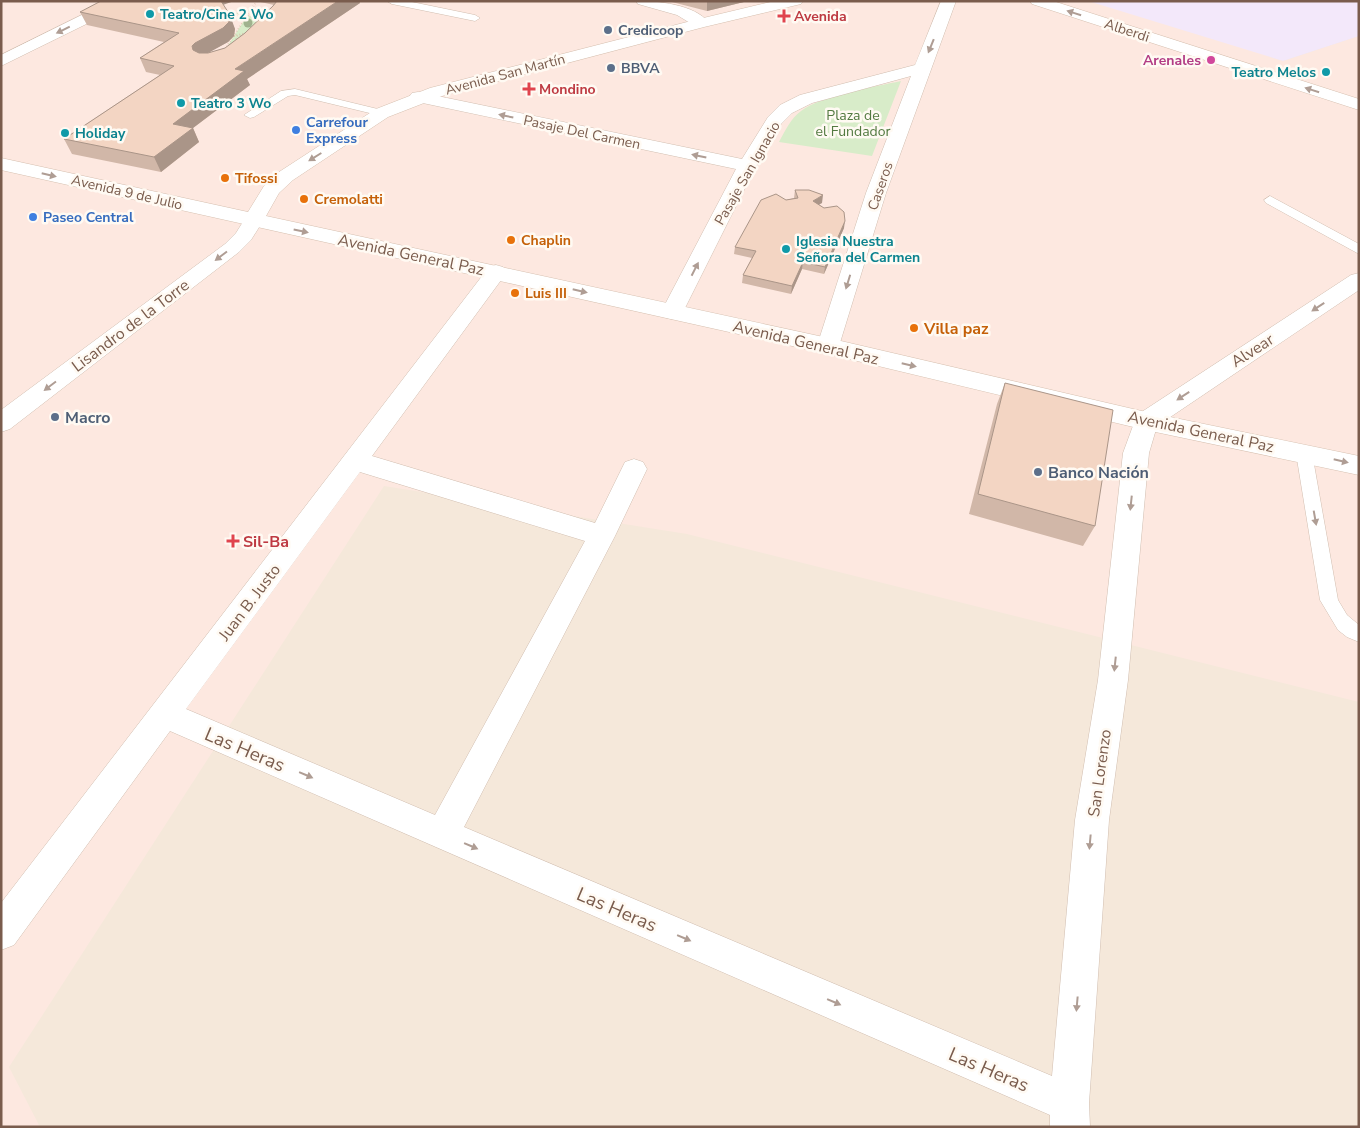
<svg xmlns="http://www.w3.org/2000/svg" width="1360" height="1128" font-family="'Nunito Sans',sans-serif">
  <rect width="100%" height="100%" fill="#fdf6ec"/>
  <path fill="#f5e8da" d="M 1,1 L 1359,1 L 1359,1127 L 1,1127 Z"/>
  <path fill="#fde8e0" d="M 1,1 L 1101,1 L 1283,61 L 1359,36 L 1359,702 L 687,534 L 384,486 L 9,1067 L 40,1127 L 1,1127 Z"/>
  <path fill="#f3e8fa" d="M 1088,1 L 1359,1 L 1359,36 L 1283,61 Z"/>
  <path fill="#d8ecc9" d="M 212,7 L 262,19 L 221,56 L 247,16 L 213,9 Z
    M 901,81 L 872,156 L 779,142 C 785,131 791,118 801,111 C 823,95 873,87 901,81 Z"/>
  <g fill="none" stroke-linecap="round" stroke-linejoin="round">
    <g stroke="#d1beb0" stroke-width="1">
      <path id="lane" d="M 387,1 L 407,1 L 475,15 L 480,18 L 475,21 L 392,4 Z
        M 295,89 L 386,111 L 388,113 L 382,116 L 295,95 L 288,96 L 254,117 L 250,118 L 244,115 L 281,91 Z
        M 1270,196 L 1359,244 L 1359,254 L 1266,203 L 1264,200 Z
        M 1304,447 L 1310,449 L 1312,453 L 1338,600 L 1347,615 L 1359,625 L 1359,642 L 1347,637 L 1338,630 L 1320,600 L 1296,453 L 1298,449 Z"/>
    </g>
    <g stroke="#d1beb0" stroke-width="1">
      <path id="street" d="M 110,1 L 129,1 L 127,4 L 1,66 L 1,55 Z
        M 636,1 C 657,1 695,4 709,23 L 707,26 L 695,26 L 677,15 L 638,4 Z
        M 941,1 L 956,1 L 886,193 L 839,346 L 836,351 L 828,354 L 820,351 L 817,346 L 866,193 L 911,76 L 812,103 L 792,113 L 781,124 L 756,166 L 683,312 L 680,317 L 672,319 L 664,317 L 661,312 L 736,169 L 418,102 L 412,101 L 409,97 L 412,93 L 418,92 L 742,159 L 768,117 L 780,105 L 800,95 L 915,65 Z
        M 253,215 L 260,217 L 263,221 L 251,240 L 239,252 L 10,429 L 1,432 L 1,410 L 225,244 L 236,233 L 246,217 Z
        M 496,265 L 503,267 L 507,272 L 372,456 L 595,523 L 625,462 L 634,459 L 643,462 L 647,469 L 615,536 L 464,827 L 1052,1076 L 1075,820 L 1098,680 L 1123,453 L 1137,415 L 1351,275 L 1359,273 L 1359,290 L 1157,426 L 1149,453 L 1128,680 L 1109,820 L 1089,1103 L 1090,1127 L 1050,1127 L 1050,1115 L 170,731 L 14,945 L 1,950 L 1,903 L 489,267 ZM 360,472 L 585,541 L 435,815 L 186,709 Z"/>
    </g>
    <g stroke="#d6c0b0" stroke-width="1">
      <path id="secondary" d="M 775,1 L 803,1 L 801,4 L 704,27 L 442,96 L 388,117 L 293,180 L 279,193 L 266,216 L 828,338 L 1146,412 L 1359,456 L 1359,475 L 1146,430 L 828,354 L 1,170 L 1,158 L 248,212 L 264,186 L 279,172 L 376,109 L 430,88 L 695,20 Z
        M 1030,1 L 1053,1 L 1359,99 L 1359,110 L 1032,4 Z"/>
    </g>
    <path stroke="#d9b8a5" stroke-width="2" stroke-dasharray="0.5 2.5" stroke-linecap="butt" d="M 251,10 L 263,19
      M 225,11 L 263,19
      M 238,41 L 234,36 L 246,33
      M 225,49 L 257,1"/>
    <use href="#lane" fill="#fff" fill-rule="evenodd"/>
    <use href="#street" fill="#fff" fill-rule="evenodd"/>
    <use href="#secondary" fill="#fff" fill-rule="evenodd"/>
    <path stroke="#d9b8a5" stroke-width="2" stroke-dasharray="0.5 2.5" stroke-linecap="butt" d="M 234,36 L 246,35"/>
  </g>
  <circle fill="#a0b28e" cx="248" cy="23" r="4.5"/>
  <path fill="#d1b7a8" d="M 256,1 L 359,1 L 360,3 L 247,79 L 250,85 L 193,128 L 199,142 L 161,172 L 72,154 L 64,139 L 160,75 L 146,72 L 140,58 L 164,42 L 87,25 L 80,12 L 223,5 L 235,29 L 234,36 L 228,42 L 207,53 L 208,53 L 225,48 L 245,33 L 274,5 Z
    M 668,1 L 748,1 L 707,11 Z
    M 795,190 L 822,203 L 819,204 L 844,228 L 824,274 L 802,269 L 791,294 L 742,283 L 743,275 L 752,258 L 734,254 L 735,247 L 786,200 L 794,198 Z
    M 1005,383 L 1095,526 L 1083,546 L 969,514 L 997,404 Z"/>
  <path fill="#aa9588" d="M 219,1 L 234,1 L 220,6 Z
    M 338,1 L 359,1 L 360,3 L 247,79 L 250,85 L 193,128 L 199,142 L 161,172 L 154,157 L 173,124 L 235,69 Z
    M 707,1 L 748,1 L 707,11 Z
    M 230,15 L 235,29 L 234,36 L 228,42 L 201,57 L 193,50 L 192,46 L 195,43 Z
    M 823,195 L 822,203 L 812,208 L 813,201 Z
    M 845,221 L 844,228 L 824,274 L 825,267 Z
    M 803,262 L 802,269 L 791,294 L 792,286 Z"/>
  <path fill="#f3d5c3" stroke="#aa9588" d="M 101,1 L 221,1 L 230,15 L 229,22 L 223,28 L 195,43 L 192,46 L 193,50 L 199,53 L 208,53 L 225,48 L 245,33 L 273,6 L 277,1 L 338,1 L 235,69 L 244,71 L 173,124 L 193,128 L 154,157 L 64,139 L 174,66 L 140,58 L 179,33 L 80,12 Z
    M 795,190 L 809,190 L 823,195 L 813,201 L 824,208 L 837,206 L 844,212 L 845,221 L 825,267 L 803,262 L 792,286 L 743,275 L 756,251 L 735,247 L 761,200 L 776,194 L 786,200 L 798,198 Z
    M 1005,383 L 1113,410 L 1095,526 L 978,494 Z"/>
  <defs><path id="oneway-solid" d="M-6-.8H1V-3.2L6.5 0L1 3.2V.8H-6Z" transform="scale(1.25)"/></defs>
  <g fill="#af9d94">
    <use href="#oneway-solid" transform="translate(1074 13) rotate(-162)"/>
    <use href="#oneway-solid" transform="translate(63 30) rotate(154)"/>
    <use href="#oneway-solid" transform="translate(931 46) rotate(112)"/>
    <use href="#oneway-solid" transform="translate(1312 90) rotate(-162)"/>
    <use href="#oneway-solid" transform="translate(506 116) rotate(-168)"/>
    <use href="#oneway-solid" transform="translate(699 156) rotate(-168)"/>
    <use href="#oneway-solid" transform="translate(315 157) rotate(148)"/>
    <use href="#oneway-solid" transform="translate(49 175) rotate(13)"/>
    <use href="#oneway-solid" transform="translate(301 231) rotate(12)"/>
    <use href="#oneway-solid" transform="translate(221 256) rotate(143)"/>
    <use href="#oneway-solid" transform="translate(695 269) rotate(-63)"/>
    <use href="#oneway-solid" transform="translate(848 282) rotate(107)"/>
    <use href="#oneway-solid" transform="translate(580 291) rotate(13)"/>
    <use href="#oneway-solid" transform="translate(1318 307) rotate(147)"/>
    <use href="#oneway-solid" transform="translate(909 365) rotate(13)"/>
    <use href="#oneway-solid" transform="translate(50 386) rotate(143)"/>
    <use href="#oneway-solid" transform="translate(1183 396) rotate(147)"/>
    <use href="#oneway-solid" transform="translate(1341 461) rotate(13)"/>
    <use href="#oneway-solid" transform="translate(1131 503) rotate(96)"/>
    <use href="#oneway-solid" transform="translate(1315 518) rotate(80)"/>
    <use href="#oneway-solid" transform="translate(1115 664) rotate(96)"/>
    <use href="#oneway-solid" transform="translate(306 775) rotate(23)"/>
    <use href="#oneway-solid" transform="translate(1090 842) rotate(95)"/>
    <use href="#oneway-solid" transform="translate(471 846) rotate(23)"/>
    <use href="#oneway-solid" transform="translate(684 938) rotate(23)"/>
    <use href="#oneway-solid" transform="translate(834 1002) rotate(23)"/>
    <use href="#oneway-solid" transform="translate(1077 1004) rotate(95)"/>
  </g>
  <g fill="#0f9aa8" stroke="#fffaf3" stroke-width="2">
    <circle cx="150" cy="14" r="5"/>
    <circle cx="1326" cy="72" r="5"/>
    <circle cx="181" cy="103" r="5"/>
    <circle cx="65" cy="133" r="5"/>
    <circle cx="786" cy="249" r="5"/>
  </g>
  <g fill="#e0444e" stroke="#fffaf3" stroke-width="2">
    <path d="M781.5 8.5h5v5h5v5h-5v5h-5v-5h-5v-5h5z"/>
    <path d="M526.5 81.5h5v5h5v5h-5v5h-5v-5h-5v-5h5z"/>
    <path d="M230.5 533.5h5v5h5v5h-5v5h-5v-5h-5v-5h5z"/>
  </g>
  <g fill="#5c6f8a" stroke="#fffaf3" stroke-width="2">
    <circle cx="608" cy="30" r="5"/>
    <circle cx="611" cy="68" r="5"/>
    <circle cx="55" cy="417" r="5"/>
    <circle cx="1038" cy="472" r="5"/>
  </g>
  <circle fill="#d1479c" stroke="#fffaf3" stroke-width="2" cx="1211" cy="60" r="5"/>
  <g fill="#3f7fe0" stroke="#fffaf3" stroke-width="2">
    <circle cx="296" cy="130" r="5"/>
    <circle cx="33" cy="217" r="5"/>
  </g>
  <g fill="#e8710a" stroke="#fffaf3" stroke-width="2">
    <circle cx="225" cy="178" r="5"/>
    <circle cx="304" cy="199" r="5"/>
    <circle cx="511" cy="240" r="5"/>
    <circle cx="515" cy="293" r="5"/>
    <circle cx="914" cy="328" r="5"/>
  </g>
  <g text-anchor="middle" stroke-width="5" stroke-linejoin="round" paint-order="stroke">
    <g font-size="14" font-weight="bold" fill="#0d838f" stroke="#fffaf3" text-anchor="start">
      <text x="160" y="19">Teatro/Cine 2 Wo</text>
      <text x="1316" y="77" text-anchor="end">Teatro Melos</text>
      <text x="191" y="108">Teatro 3 Wo</text>
      <text x="75" y="138">Holiday</text>
      <text x="796" y="246">Iglesia Nuestra<tspan x="796" dy="16">Señora del Carmen</tspan></text>
    </g>
    <g font-size="14" font-weight="bold" fill="#be3a42" stroke="#fffaf3" text-anchor="start">
      <text x="794" y="21">Avenida</text>
      <text x="539" y="94">Mondino</text>
    </g>
    <g font-size="14" font-weight="bold" fill="#4e5e75" stroke="#fffaf3" text-anchor="start">
      <text x="618" y="35">Credicoop</text>
      <text x="621" y="73">BBVA</text>
    </g>
    <g font-size="14" fill="#7a5c4d" stroke="#fffaf3">
      <text transform="translate(1127 30) rotate(18)" y="5">Alberdi</text>
      <text transform="translate(505 74) rotate(-15)" y="5">Avenida San Martín</text>
      <text transform="translate(582 132) rotate(12)" y="5">Pasaje Del Carmen</text>
      <text transform="translate(747 173) rotate(-60)" y="5">Pasaje San Ignacio</text>
      <text transform="translate(880 186) rotate(-71)" y="5">Caseros</text>
      <text transform="translate(127 192) rotate(13)" y="5">Avenida 9 de Julio</text>
    </g>
    <g font-size="14" font-weight="bold" fill="#b23c85" stroke="#fffaf3" text-anchor="end">
      <text x="1201" y="65">Arenales</text>
    </g>
    <g font-size="14" fill="#537a41" stroke="#fffaf3">
      <text x="853" y="120">Plaza de<tspan x="853" dy="16">el Fundador</tspan></text>
    </g>
    <g font-size="14" font-weight="bold" fill="#366cbe" stroke="#fffaf3" text-anchor="start">
      <text x="306" y="127">Carrefour<tspan x="306" dy="16">Express</tspan></text>
      <text x="43" y="222">Paseo Central</text>
    </g>
    <g font-size="14" font-weight="bold" fill="#c56008" stroke="#fffaf3" text-anchor="start">
      <text x="235" y="183">Tifossi</text>
      <text x="314" y="204">Cremolatti</text>
      <text x="521" y="245">Chaplin</text>
      <text x="525" y="298">Luis III</text>
    </g>
    <g font-size="16" fill="#7a5c4d" stroke="#fffaf3">
      <text transform="translate(411 254) rotate(12)" y="6">Avenida General Paz</text>
      <text transform="translate(130 325) rotate(-37)" y="6">Lisandro de la Torre</text>
      <text transform="translate(806 342) rotate(13)" y="6">Avenida General Paz</text>
      <text transform="translate(1252 350) rotate(-33)" y="6">Alvear</text>
      <text transform="translate(1201 431) rotate(12)" y="6">Avenida General Paz</text>
      <text transform="translate(249 602) rotate(-53)" y="6">Juan B. Justo</text>
      <text transform="translate(1099 773) rotate(-82)" y="6">San Lorenzo</text>
    </g>
    <g font-size="16" font-weight="bold" fill="#c56008" stroke="#fffaf3" text-anchor="start">
      <text x="924" y="334">Villa paz</text>
    </g>
    <g font-size="16" font-weight="bold" fill="#4e5e75" stroke="#fffaf3" text-anchor="start">
      <text x="65" y="423">Macro</text>
      <text x="1048" y="478">Banco Nación</text>
    </g>
    <g font-size="16" font-weight="bold" fill="#be3a42" stroke="#fffaf3" text-anchor="start">
      <text x="243" y="547">Sil-Ba</text>
    </g>
    <g font-size="19" fill="#7a5c4d" stroke="#fffaf3">
      <text transform="translate(245 749) rotate(23)" y="7">Las Heras</text>
      <text transform="translate(617 909) rotate(23)" y="7">Las Heras</text>
      <text transform="translate(989 1069) rotate(23)" y="7">Las Heras</text>
    </g>
  </g>
  <rect width="1360" height="1128" fill="none" stroke="#7a5c4d" stroke-width="5"/>
</svg>
